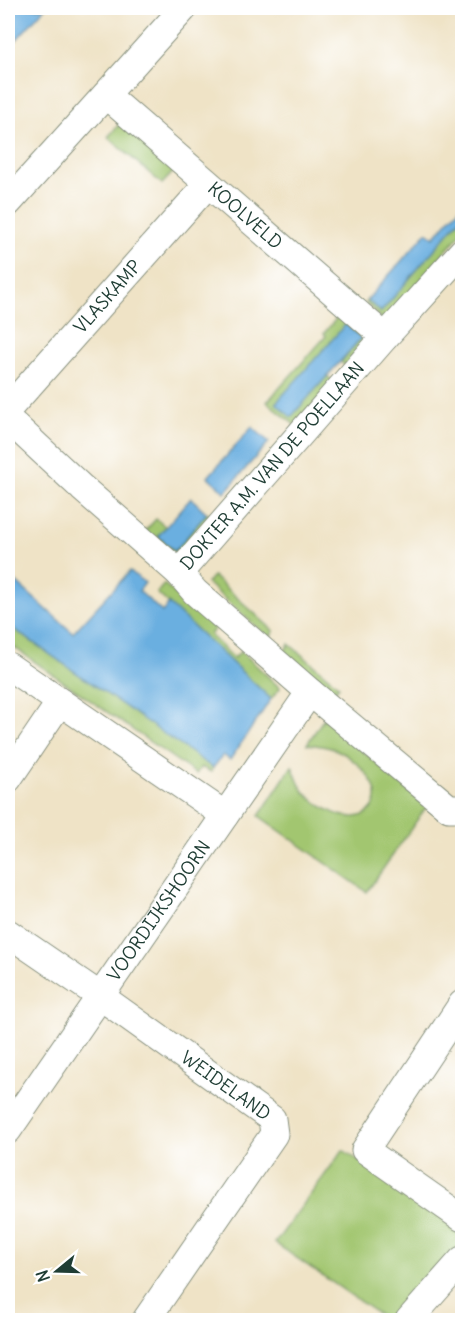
<svg xmlns="http://www.w3.org/2000/svg" width="470" height="1328" font-family="Delius,sans-serif">
  <rect width="100%" height="100%" fill="#fff"/>
  <filter id="ink" filterUnits="userSpaceOnUse"><feTurbulence type="fractalNoise" baseFrequency=".0167" numOctaves="2"/><feDisplacementMap in="SourceGraphic" scale="12" xChannelSelector="R" yChannelSelector="G"/><feConvolveMatrix kernelMatrix="1 2 1 2 8 2 1 2 1" color-interpolation-filters="sRGB"/></filter>
  <filter id="wash" filterUnits="userSpaceOnUse"><feTurbulence type="fractalNoise" baseFrequency=".008" numOctaves="4" result="noise"/><feDisplacementMap in="SourceGraphic" scale="24" xChannelSelector="R" yChannelSelector="G"/><feGaussianBlur stdDeviation="1.35" result="paint"/><feColorMatrix in="noise" values="0 0 0 0 0 0 0 0 0 0 0 0 0 0 0 0 0 1.4 0 .05"/><feComposite in="paint" operator="in"/></filter>
  <g filter="url(#wash)">
    <rect width="100%" height="100%" fill="#efe3c6"/>
    <path fill="#a2c66f" stroke="#608252" stroke-width="1.5" d="M 122,121 L 176,169 L 162,184 L 108,137 Z
      M 462,217 L 462,232 L 388,319 L 382,319 L 366,303 L 367,300 L 381,312 Z
      M 340,314 L 366,335 L 366,341 L 345,366 L 341,362 L 361,338 L 276,402 L 291,416 L 327,376 L 334,382 L 296,426 L 267,402 L 326,336 L 324,333 Z
      M 207,513 L 211,517 L 177,555 L 144,532 L 156,519 L 166,527 L 158,537 L 175,551 Z
      M 213,576 L 274,631 L 269,638 L 207,583 Z
      M 164,584 L 215,628 L 210,635 L 234,658 L 241,651 L 280,688 L 271,699 L 157,593 Z
      M 8,625 L 213,768 L 211,772 L 201,767 L 196,774 L 8,643 Z
      M 289,644 L 339,686 L 333,693 L 284,652 Z
      M 324,718 L 427,806 L 367,892 L 259,816 L 292,766 C 295,772 297,781 301,787 C 312,805 355,831 372,808 C 388,787 352,755 334,749 C 326,746 316,745 307,744 Z
      M 343,1150 L 462,1230 L 462,1247 L 394,1320 L 387,1320 L 275,1243 Z"/>
    <path fill="#6aafe0" stroke="#44768a" stroke-width="1.5" d="M 9,8 L 45,8 L 8,49 L 8,10 Z
      M 462,205 L 462,217 L 381,312 L 367,300 L 427,232 L 434,237 Z
      M 346,324 L 361,338 L 291,417 L 276,403 Z
      M 252,427 L 269,442 L 225,492 L 208,477 Z
      M 191,498 L 207,513 L 175,551 L 158,536 Z
      M 130,571 L 145,583 L 139,591 L 162,612 L 169,604 L 271,699 L 230,760 L 223,755 L 213,768 L 8,625 L 8,575 L 73,633 Z"/>
  </g>
  <g filter="url(#ink)">
    <g fill="none" stroke-linecap="round" stroke-linejoin="round">
      <g stroke="#87907d" stroke-width="29">
        <g id="minor">
          <path id="s1" d="M 106,95 L 385,337"/>
          <path d="M 8,203 L 184,8"/>
          <path id="s2" d="M 8,409 L 208,184"/>
          <path d="M 8,419 L 82,488 L 179,573 L 195,592 L 310,692 L 449,808 L 462,808"/>
          <path id="s3" d="M 179,573 L 385,337 L 462,252"/>
          <path d="M 8,666 L 225,815"/>
          <path d="M 8,779 L 60,702"/>
          <path id="s4" d="M 8,933 L 100,996 L 272,1119 L 274,1134 L 146,1320"/>
          <path d="M 462,1004 L 365,1150 L 462,1218"/>
          <path id="s5" d="M 8,1130 L 310,692"/>
          <path d="M 409,1320 L 462,1260"/>
        </g>
      </g>
      <use href="#minor" stroke="#fff" stroke-width="27"/>
    </g>
  </g>
  <g text-anchor="middle" stroke-width="4.5" stroke-linejoin="round" paint-order="stroke">
    <g font-size="18" fill="#1f3d34" stroke="#fff">
      <text dy="6" stroke="none"><textPath href="#s1" startOffset="184">KOOLVELD</textPath></text>
      <text dy="6" stroke="none"><textPath href="#s2" startOffset="150">VLASKAMP</textPath></text>
      <text dy="6" stroke="none"><textPath href="#s3" startOffset="142">DOKTER A.M. VAN DE POELLAAN</textPath></text>
      <text dy="6" stroke="none"><textPath href="#s5" startOffset="266">VOORDIJKSHOORN</textPath></text>
      <text dy="6" stroke="none"><textPath href="#s4" startOffset="266">WEIDELAND</textPath></text>
    </g>
  </g>
  <rect width="470" height="1328" fill="none" stroke="#fff" stroke-width="30"/>
  <g transform="translate(57 1271) rotate(251)" stroke="#ffffff" stroke-width="4.5" paint-order="stroke">
  <path d="M0-4.5L10 22L0 15L-10 22Z" fill="#1f3d34"/>
  <text y="-9" font-size="16" font-weight="bold" text-anchor="middle" fill="#1f3d34">N</text>
  </g>
</svg>
